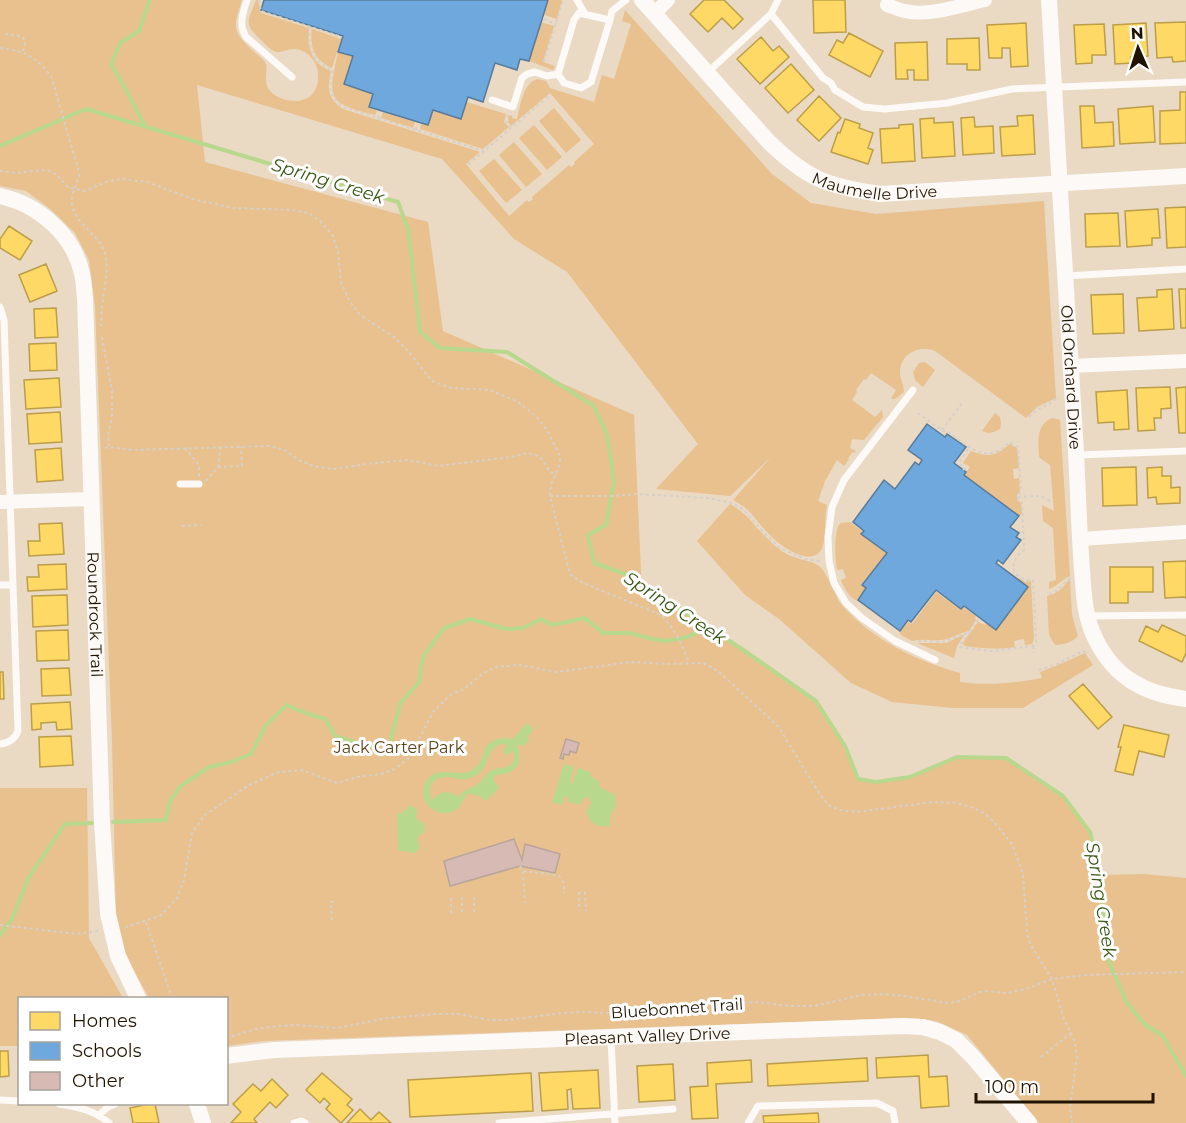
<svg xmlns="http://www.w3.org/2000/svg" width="1186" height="1123" font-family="Montserrat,sans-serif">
  <rect width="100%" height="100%" fill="#ead9c3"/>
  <path fill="#e8c18e" d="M 0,0 L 242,0 C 234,25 231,30 251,49 C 255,53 262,57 265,62 C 269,69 263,79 268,88 C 277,103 307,107 315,90 C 324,73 314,50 294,49 C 287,49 281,53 276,52 C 270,50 265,44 261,40 C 243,23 248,22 256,0 L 258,0 L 261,13 L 309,28 C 307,48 311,63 331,71 C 327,88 327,98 343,109 L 480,152 L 466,164 L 509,216 L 527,200 L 529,202 L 533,199 L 532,197 L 569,165 L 571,167 L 575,164 L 574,162 L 594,144 L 550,93 L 511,126 L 508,122 L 509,115 L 512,116 L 512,118 L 517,119 C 521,105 522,85 537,79 L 546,81 L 550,88 L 594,102 L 602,75 L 614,79 L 631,24 L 622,21 L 625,10 L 772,174 L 811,203 L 876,214 L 1044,201 L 1056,398 L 1037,407 L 1026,418 L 935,351 C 919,345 900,353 900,373 C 900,379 904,385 904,392 L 895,399 L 891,399 L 896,390 L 871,373 L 866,380 L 864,379 L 856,390 L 857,392 L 852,400 L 875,417 L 882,410 L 883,417 L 864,440 L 852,439 L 850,448 L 856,451 L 854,453 L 853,452 L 848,458 L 849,459 L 844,466 L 837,460 L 825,481 L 818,501 L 827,505 C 824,518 827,537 822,548 C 813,568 784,548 774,539 C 764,530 757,520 748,510 L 743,506 L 733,500 L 771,457 L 730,496 L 656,489 L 698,444 L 567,272 L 514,239 L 442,159 L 197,85 L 205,162 L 428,222 L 443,331 L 634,415 L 642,595 L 691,617 L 742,649 L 816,701 L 845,746 L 858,779 L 876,782 L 910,777 L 957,757 L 1006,758 L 1063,796 L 1090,832 L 1100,875 L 1144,874 L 1186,878 L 1186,1123 L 1039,1123 L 967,1035 L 936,1021 L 908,1018 L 263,1041 L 227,1046 L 226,998 L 149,998 L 124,953 L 116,922 L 112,741 L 95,306 L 89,260 L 75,233 L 49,208 L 26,191 L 0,186 Z
    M 548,0 L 562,0 L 557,19 L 544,15 Z
    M 541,22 L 554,26 L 543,62 L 555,66 L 553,70 L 529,61 Z
    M 312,29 L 341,39 L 332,68 C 315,61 309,47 312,29 Z
    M 338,52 L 353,56 L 344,84 L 373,94 L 369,108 L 377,111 L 375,115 C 326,103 328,98 338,52 Z
    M 467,102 L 506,114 L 504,122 L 509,127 L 483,149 L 420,129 L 421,124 L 428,125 L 433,110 L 461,119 Z
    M 554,108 L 581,140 L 566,153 L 539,121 Z
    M 383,112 L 415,122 L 413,128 L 381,118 Z
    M 534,125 L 562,157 L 547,170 L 519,138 Z
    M 514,142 L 542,174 L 526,187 L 499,155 Z
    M 494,159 L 522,190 L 506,203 L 479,171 Z
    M 925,362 L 935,370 L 923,387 L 915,380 L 913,372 L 919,363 Z
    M 995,413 L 1000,417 L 1001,423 L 1000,429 C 993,433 989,434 982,431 Z
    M 1052,418 L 1060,420 L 1070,576 C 1062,579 1058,586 1049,589 L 1049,582 L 1056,580 L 1053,528 L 1043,521 L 1042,505 L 1054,511 L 1050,465 L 1040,458 L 1039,456 C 1038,441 1036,425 1052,418 Z
    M 1010,444 L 1017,448 L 1019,468 L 1013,469 L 1014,479 L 1019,478 L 1020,491 L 1017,495 L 1017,500 L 1021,503 L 1022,514 L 1019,516 L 964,475 L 970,467 L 963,463 L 971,451 C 989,458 996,456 1010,444 Z
    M 730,504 C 750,515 754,527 770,541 C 777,549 787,555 797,558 C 804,561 812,561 819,566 C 828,573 833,594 842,605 C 872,640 917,661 960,673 L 960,682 C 990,686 1013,683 1042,678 L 1040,672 L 1058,665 L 1085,653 L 1093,665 L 1023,708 L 953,708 L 892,702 L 851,683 L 779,619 L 745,595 L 697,541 Z
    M 850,522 L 863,532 L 862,535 L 887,553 L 863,585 L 866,588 L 857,601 C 849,597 844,588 841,580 L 846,578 L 843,569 L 837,570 C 835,555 834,541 838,526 L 841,523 Z
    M 1020,578 L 1025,582 L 1031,581 L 1034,638 L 1032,644 L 1025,645 L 1024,639 L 1014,641 L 1015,647 C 997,650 981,648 964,646 L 963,643 L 978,622 L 985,625 L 986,623 L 996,630 L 1028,588 L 1018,580 Z
    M 1070,580 L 1072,615 L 1078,636 C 1073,642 1063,645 1055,645 L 1049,635 L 1047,596 C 1057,594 1062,589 1068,581 Z
    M 936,592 L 961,610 L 964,608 L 976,616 L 975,618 L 976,620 L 969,631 C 959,633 951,639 941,640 C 931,641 922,638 912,641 L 901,635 L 900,632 L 908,622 L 912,624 Z
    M 965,634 L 957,646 L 954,658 L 917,643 L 946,643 Z
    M 0,788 L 87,788 L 89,938 L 123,998 L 20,998 L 19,1046 L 0,1046 Z"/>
  <path fill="#b8d88d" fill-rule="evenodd" d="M 527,723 L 534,729 L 527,737 L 529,740 L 524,746 L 516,744 C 522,754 521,768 508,773 C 504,775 499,774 494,776 L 494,781 L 499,788 L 486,801 C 480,795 476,794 467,794 C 463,799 462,805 457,809 C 438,823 413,799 427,780 C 440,762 463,782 477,766 C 482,761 482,755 485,749 C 490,738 502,737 513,739 ZM 503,744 L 507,745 L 503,750 L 505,754 L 510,754 L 512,751 C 516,755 514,760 512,764 C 505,769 500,767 493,770 C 486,772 484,779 479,783 C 472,789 464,788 459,797 C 447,789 441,791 432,800 C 426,790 432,777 445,777 C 456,777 459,782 473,777 C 491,770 484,747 503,744 Z
    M 564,764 L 574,767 L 570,782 L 573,783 L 578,768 L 591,772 L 590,776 L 599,781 L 599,787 L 610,792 L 615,795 L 616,807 C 611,814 609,817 610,826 C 599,828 590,824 586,812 L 591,803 L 589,798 L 587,797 L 583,799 L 580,805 L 567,801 L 569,797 L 565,796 L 562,805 L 552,802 Z
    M 409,806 L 414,807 L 417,810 L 416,818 L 425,825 L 424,832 L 420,835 L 417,839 L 420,847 L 418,851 L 414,853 L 398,850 L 397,813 L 402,813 Z"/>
  <path fill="#ffd966" stroke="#bc9e48" stroke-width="1.5" d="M 704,0 L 724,0 L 743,19 L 733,29 L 722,18 L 708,32 L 690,14 Z
    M 813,0 L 845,0 L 846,32 L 814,33 Z
    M 1186,22 L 1186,61 L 1173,62 L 1172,57 L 1157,58 L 1155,23 Z
    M 1026,23 L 1028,66 L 1011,67 L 1010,48 L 1002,48 L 1002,58 L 989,58 L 987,25 Z
    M 1146,23 L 1148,56 L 1131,57 L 1132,63 L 1115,64 L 1113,25 Z
    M 1104,24 L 1106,55 L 1092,55 L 1092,63 L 1076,64 L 1074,25 Z
    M 849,33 L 883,51 L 870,77 L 829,55 L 837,40 L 843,43 Z
    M 761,37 L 773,51 L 779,46 L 789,57 L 760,84 L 737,59 Z
    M 979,38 L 980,70 L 967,70 L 967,64 L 947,64 L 947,39 Z
    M 927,42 L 928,80 L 914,80 L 914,70 L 907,70 L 908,79 L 896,79 L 895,43 Z
    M 791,64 L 814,90 L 788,113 L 765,88 Z
    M 1180,92 L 1186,92 L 1186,143 L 1160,144 L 1160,111 L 1180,110 Z
    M 819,96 L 841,118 L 819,141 L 797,120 Z
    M 1080,106 L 1094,106 L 1095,123 L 1113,122 L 1114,146 L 1082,148 Z
    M 1153,106 L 1155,142 L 1120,144 L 1118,109 Z
    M 1033,115 L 1035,154 L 1002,156 L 1000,127 L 1018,126 L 1017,116 Z
    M 974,117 L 975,127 L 993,126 L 994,153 L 963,155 L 961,118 Z
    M 934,118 L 934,123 L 953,122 L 955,156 L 922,158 L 920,119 Z
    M 845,119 L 860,124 L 859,128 L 873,133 L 868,148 L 873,150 L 868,164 L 831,152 L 838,132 L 840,133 Z
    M 913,124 L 915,161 L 882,163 L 880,129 L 899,128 L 899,125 Z
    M 1186,207 L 1186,247 L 1167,248 L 1165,208 Z
    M 1158,209 L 1160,238 L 1152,238 L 1152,245 L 1127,247 L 1125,211 Z
    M 1118,213 L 1120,246 L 1086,247 L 1085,214 Z
    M 9,226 L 32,241 L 20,260 L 0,248 L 0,239 Z
    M 46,264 L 57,291 L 30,302 L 19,275 Z
    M 1172,289 L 1174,329 L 1139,331 L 1137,298 L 1157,297 L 1157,290 Z
    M 1179,289 L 1186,289 L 1186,328 L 1181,328 Z
    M 1123,294 L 1124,333 L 1093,334 L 1091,295 Z
    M 56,308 L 58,337 L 35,338 L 34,309 Z
    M 56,343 L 57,370 L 30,371 L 29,344 Z
    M 59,378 L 61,407 L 26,409 L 24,380 Z
    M 1170,387 L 1171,408 L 1161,409 L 1161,418 L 1154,418 L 1155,430 L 1138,431 L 1136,388 Z
    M 1186,387 L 1186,433 L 1179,433 L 1176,388 Z
    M 1127,390 L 1129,429 L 1114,430 L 1114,422 L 1098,423 L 1096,392 Z
    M 60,412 L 62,442 L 29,444 L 27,414 Z
    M 61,448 L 63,480 L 37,482 L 35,450 Z
    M 1136,467 L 1137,505 L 1103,506 L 1102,468 Z
    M 1162,467 L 1162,476 L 1171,476 L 1171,488 L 1180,487 L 1180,503 L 1157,504 L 1156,497 L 1148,498 L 1147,468 Z
    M 62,523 L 64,554 L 29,556 L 28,541 L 40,541 L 39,524 Z
    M 1186,561 L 1186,598 L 1184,597 L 1165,598 L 1163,562 Z
    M 66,564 L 67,589 L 28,591 L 27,577 L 39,577 L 38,565 Z
    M 1110,567 L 1153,567 L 1153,592 L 1128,592 L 1128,603 L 1110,603 Z
    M 67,595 L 68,625 L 33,627 L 32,596 Z
    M 1162,625 L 1186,636 L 1186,653 L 1182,662 L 1139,641 L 1146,626 L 1158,632 Z
    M 68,630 L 69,660 L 37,661 L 36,631 Z
    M 69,668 L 71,695 L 42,696 L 41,669 Z
    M 0,672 L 3,672 L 4,699 L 0,699 Z
    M 1083,684 L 1112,717 L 1098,729 L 1069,696 Z
    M 70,702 L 72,729 L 57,730 L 56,722 L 41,723 L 41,729 L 32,730 L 31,704 Z
    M 1124,725 L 1169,735 L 1164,757 L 1139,751 L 1133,775 L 1115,771 L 1121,747 L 1118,747 Z
    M 71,736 L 73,765 L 40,767 L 39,737 Z
    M 0,1051 L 8,1051 L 9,1076 L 0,1077 Z
    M 928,1055 L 929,1077 L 947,1076 L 949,1106 L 921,1108 L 919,1076 L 877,1078 L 876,1058 Z
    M 867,1058 L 868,1081 L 768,1086 L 767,1064 Z
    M 751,1060 L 752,1082 L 716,1084 L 718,1118 L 692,1119 L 690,1087 L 708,1086 L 707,1063 Z
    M 673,1064 L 675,1100 L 639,1102 L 637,1066 Z
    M 598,1070 L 600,1108 L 573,1109 L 571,1089 L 567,1090 L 568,1109 L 542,1111 L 539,1073 Z
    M 322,1073 L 352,1099 L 347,1105 L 353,1110 L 341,1123 L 326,1109 L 330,1104 L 324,1098 L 320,1103 L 306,1090 Z
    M 531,1073 L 533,1111 L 410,1117 L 408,1080 Z
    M 272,1079 L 288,1095 L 276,1108 L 270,1102 L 254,1119 L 257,1123 L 231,1123 L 241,1112 L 233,1104 L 253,1084 L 261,1091 Z
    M 149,1104 L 155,1104 L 159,1123 L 133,1123 L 130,1108 Z
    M 360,1109 L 371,1120 L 379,1112 L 391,1123 L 347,1123 Z
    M 818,1113 L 819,1123 L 764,1123 L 763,1116 Z"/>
  <path fill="#6fa8dc" stroke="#587b9a" stroke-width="1.5" d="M 264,0 L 548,0 L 529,61 L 520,59 L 517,70 L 495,63 L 483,102 L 468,97 L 461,119 L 433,110 L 428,125 L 369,107 L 373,94 L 344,84 L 353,56 L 338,52 L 343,36 L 261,10 Z
    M 927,424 L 945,437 L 947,434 L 966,447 L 954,463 L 966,472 L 964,475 L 1019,516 L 1010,527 L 1019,533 L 1016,537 L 1021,540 L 1003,564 L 998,560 L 996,563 L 1028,587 L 996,630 L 964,606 L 961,609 L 936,590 L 911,622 L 908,620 L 900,631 L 858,600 L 866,588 L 862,585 L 887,553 L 861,534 L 864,531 L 853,522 L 884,480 L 895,489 L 915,462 L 919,465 L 922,460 L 908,450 Z"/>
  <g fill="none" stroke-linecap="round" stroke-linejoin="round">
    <path stroke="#b8d88d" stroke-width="4" d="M 145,126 L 124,86 L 111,65 L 120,43 L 139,31 L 150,0
      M 0,146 L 86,109 L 398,202 L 408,229 L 420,332 L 440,348 L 507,352 L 594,406 L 607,435 L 614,481 L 606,525 L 588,535 L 594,563 L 625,574 L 742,649 L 816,701 L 845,746 L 858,779 L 876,782 L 910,777 L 957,757 L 1006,758 L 1063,796 L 1090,832 L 1100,875 L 1107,957 L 1126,1001 L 1144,1024 L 1163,1036 L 1186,1076
      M 113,822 L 166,820 L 170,801 L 181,786 L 209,767 L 231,762 L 251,754 L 266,725 L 287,705 L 308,714 L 325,719 L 335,736 L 367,746 L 390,742 L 400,704 L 419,682 L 423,657 L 444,628 L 470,619 L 506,629 L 523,628 L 541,619 L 552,625 L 585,618 L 603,633 L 629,633 L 652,639 L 667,641 L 683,638 L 695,634 L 706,626
      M 0,935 L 12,919 L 29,877 L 65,824 L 92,823"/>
  </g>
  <path fill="#d7bab4" stroke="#b8a59c" stroke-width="1.5" d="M 566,739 L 579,743 L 576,753 L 570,751 L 569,755 L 564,754 L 563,759 L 560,758 Z
    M 514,839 L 522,860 L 525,844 L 560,854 L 555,873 L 520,866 L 450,886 L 444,861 Z"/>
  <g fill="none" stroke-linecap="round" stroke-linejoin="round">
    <path stroke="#d6d0ca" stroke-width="2" stroke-dasharray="3 3" stroke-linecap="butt" d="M 259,0 L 261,11 L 342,37
      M 544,19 L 556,24
      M 311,27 C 307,47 312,62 333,70 C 328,87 329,95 343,107 L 484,151 L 550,95
      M 5,34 C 19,36 29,34 23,51
      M 0,48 C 25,51 35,56 51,76 L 79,172 C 79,182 73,189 72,198 C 69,221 99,233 105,253 C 109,268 105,285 103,300 C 101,309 102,319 101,328
      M 544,62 L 563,0
      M 508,115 L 506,122 L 511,128
      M 378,118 L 379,112
      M 416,130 L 418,124
      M 468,164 L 484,151
      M 0,171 L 16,173 L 43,170 L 50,171 L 57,175 L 68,187 L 85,191 L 106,182 L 121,179 L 147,182 L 196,200 L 234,208 L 292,210 L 308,213 L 320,221 L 333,236 L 338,253 L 341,282 L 349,300 L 360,315 L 394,337 L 408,351 L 432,381 L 451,388 L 490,390 L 518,402 L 536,416 L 547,430 L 560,456 L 560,464 L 551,485 L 550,496 L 570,574 L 581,582 L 661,615 C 675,628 682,645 689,662
      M 102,337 L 112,391 L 112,416 L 108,436 L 109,446
      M 918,413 L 943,431 L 948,432 C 961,441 980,460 998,451 C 1002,449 1006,445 1010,442 L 1018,447 L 1021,491 L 1018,495 L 1018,499 L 1022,502 L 1024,550 C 1016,556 1011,563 1015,574 L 1026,580 L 1033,580 L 1036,642 L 1033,646 L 991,651 L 960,647 L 960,645 L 970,632
      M 1029,417 C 1038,407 1050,405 1059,397
      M 942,430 L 962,403
      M 105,448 L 109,447 L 133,450 L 270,446 L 285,450 L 299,460 L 313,466 L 333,469 L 374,463 L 409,460 L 438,466 L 511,457 L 527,453 L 536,455 L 542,459 L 550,472 L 556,475
      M 185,448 L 199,465 L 199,476
      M 218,467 L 242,466 L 241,447
      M 963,470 L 965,468 L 959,463 L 969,447
      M 206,481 L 218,467 L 221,447
      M 550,496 L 614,496 L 637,494 L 708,498 L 732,503 L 743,509 L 767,536 L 780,548 L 805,559 L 820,561
      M 1018,497 L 1041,496 L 1050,501
      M 182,526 L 201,525
      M 1049,594 L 1054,593 L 1070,578
      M 918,641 L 942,642 L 970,632 L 979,618
      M 1033,646 L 1034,653
      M 1039,670 L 1057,664 L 1083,651 L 1086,652
      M 520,866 L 523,871 L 525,903
      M 523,871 C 536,873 547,873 559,876 L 564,883 L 564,893
      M 579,892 L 579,911
      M 585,892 L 586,911
      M 462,897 L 462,915
      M 474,897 L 474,915
      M 451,898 L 451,916
      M 332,920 L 331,902 L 337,902
      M 146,922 L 172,998
      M 0,925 L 76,934 L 98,931
      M 125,927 L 160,916 L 177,898 L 184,880 L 192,833 L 205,815 L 249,785 L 279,772 L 302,770 L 337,783 L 357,777 L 381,774 L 395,769 L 409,758 L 433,712 L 450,695 L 464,689 L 481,675 L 495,667 L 520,665 L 556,672 L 631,662 L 670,664 L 703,663 L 718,671 L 778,726 L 819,793 L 828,805 L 840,810 L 857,812 L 933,802 L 956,803 L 974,808 L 985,814 L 995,823 L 1012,844 L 1023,874 L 1027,931 L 1030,944 L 1052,979 L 1064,1019 L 1075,1042 L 1077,1057 L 1070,1107 L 1072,1123
      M 226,1038 L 256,1029 L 279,1026 L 297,1025 L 337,1028 L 387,1018 L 437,1014 L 458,1014 L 490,1020 L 506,1020 L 563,1013 L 582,1012 L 632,1014 L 651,1013 L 692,1005 L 756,1002 L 791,1006 L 814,1006 L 862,995 L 884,994 L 905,996 L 948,1003 L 960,1001 L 980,992 L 987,991 L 1007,993 L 1026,989 L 1052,979 L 1086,975 L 1186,972
      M 1041,1057 L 1071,1033"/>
    <path stroke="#fcf9f6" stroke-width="7" d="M 247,0 C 243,13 238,24 246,37 L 292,77
      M 577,0 L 585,14
      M 771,14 L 778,0
      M 610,20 L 579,13 L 574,20 L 558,74 L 564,83 L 581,88 L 591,82 L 610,20 L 612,11 L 626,0
      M 708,72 L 771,14 L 823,78 L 831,83 L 835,90 L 863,107 L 885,109 L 947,103 L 1012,89 L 1186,82
      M 492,100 L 513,107 L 522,78 L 527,74 L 535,72 L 547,76 L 558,74
      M 1066,276 L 1186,269
      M 0,307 L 4,320 L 13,585 L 0,585
      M 913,390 L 844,480 L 832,507 L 828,537 L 829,561 L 834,583 L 846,603 L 862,618 L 895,641 L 935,660
      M 1078,455 L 1186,451
      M 180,484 L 199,484
      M 1089,616 L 1186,615
      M 0,744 C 9,743 15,739 18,731 L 13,585
      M 611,1039 L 615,1123
      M 0,1100 L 20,1101
      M 59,1104 C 78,1107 94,1110 109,1123
      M 99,1115 L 108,1107 L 115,1104
      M 294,1123 L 301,1121 L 305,1123
      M 499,1123 L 673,1109
      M 748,1123 L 758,1106 L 877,1103 L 893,1111 L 895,1123"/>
    <path stroke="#fcf9f6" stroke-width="14" d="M 887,5 C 893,7 899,10 905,11 C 926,17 963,5 985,0
      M 655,13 L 668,0
      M 1071,366 L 1186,361
      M 0,502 L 91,499
      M 1080,539 L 1186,532"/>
    <g stroke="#fcf9f6" stroke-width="16">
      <path id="s1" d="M 642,0 L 768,141 C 807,179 826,186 880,194 L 1186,176"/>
      <path id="s2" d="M 1049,0 C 1057,151 1067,301 1076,452 C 1078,491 1079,530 1082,570 C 1084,595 1084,616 1096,640 C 1115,678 1145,694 1186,699"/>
      <path id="s3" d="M 0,196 C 38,204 74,235 82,274 C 84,282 84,290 85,298 L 102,823 L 108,914 L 118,956 L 138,998"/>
      <path id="s4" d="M 226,1056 L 274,1050 L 902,1026 L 923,1027 L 940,1032 L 956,1040 L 973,1057 L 1029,1123"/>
      <path d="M 197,1104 L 203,1123"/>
    </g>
  </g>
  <g text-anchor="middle" stroke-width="6" stroke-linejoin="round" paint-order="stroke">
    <g font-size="16" fill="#211301" stroke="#fff">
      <text dy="6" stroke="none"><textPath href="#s1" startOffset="310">Maumelle Drive</textPath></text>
      <text dy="6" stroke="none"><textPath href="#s2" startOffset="378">Old Orchard Drive</textPath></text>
      <text dy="6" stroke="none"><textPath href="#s3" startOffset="460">Roundrock Trail</textPath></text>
      <text transform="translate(677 1008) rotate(-4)" y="6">Bluebonnet Trail</text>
      <text dy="6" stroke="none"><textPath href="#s4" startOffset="422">Pleasant Valley Drive</textPath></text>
    </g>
    <g font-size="16" fill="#5d4019" stroke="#fff">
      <text x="399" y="753">Jack Carter Park</text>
    </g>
    <g font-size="18" font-style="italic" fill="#365713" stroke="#fff">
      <text transform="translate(328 181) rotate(17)" y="6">Spring Creek</text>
      <text transform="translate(675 608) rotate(33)" y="6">Spring Creek</text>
      <text transform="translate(1101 900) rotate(81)" y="6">Spring Creek</text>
    </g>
  </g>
  <rect x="18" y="997" width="210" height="108" fill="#ffffff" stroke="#a6a199" stroke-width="1.5"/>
  <rect x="30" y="1012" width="30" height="18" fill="#ffd966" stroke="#a6a199" stroke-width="1.5"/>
  <text x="72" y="1027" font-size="18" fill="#211301">Homes</text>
  <rect x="30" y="1042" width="30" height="18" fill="#6fa8dc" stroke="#a6a199" stroke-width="1.5"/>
  <text x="72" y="1057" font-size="18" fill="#211301">Schools</text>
  <rect x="30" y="1072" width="30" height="18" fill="#d7bab4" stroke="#a6a199" stroke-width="1.5"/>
  <text x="72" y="1087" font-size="18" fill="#211301">Other</text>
  <g transform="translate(1138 48) rotate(357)" stroke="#ffffff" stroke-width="4.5" paint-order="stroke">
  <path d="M0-4.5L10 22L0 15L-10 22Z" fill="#211301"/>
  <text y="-9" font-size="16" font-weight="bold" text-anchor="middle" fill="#211301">N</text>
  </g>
  <path d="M976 1093v9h177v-9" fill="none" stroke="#211301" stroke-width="3"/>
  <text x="985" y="1093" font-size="18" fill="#211301" stroke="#ffffff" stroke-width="4.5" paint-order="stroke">100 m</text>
</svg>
